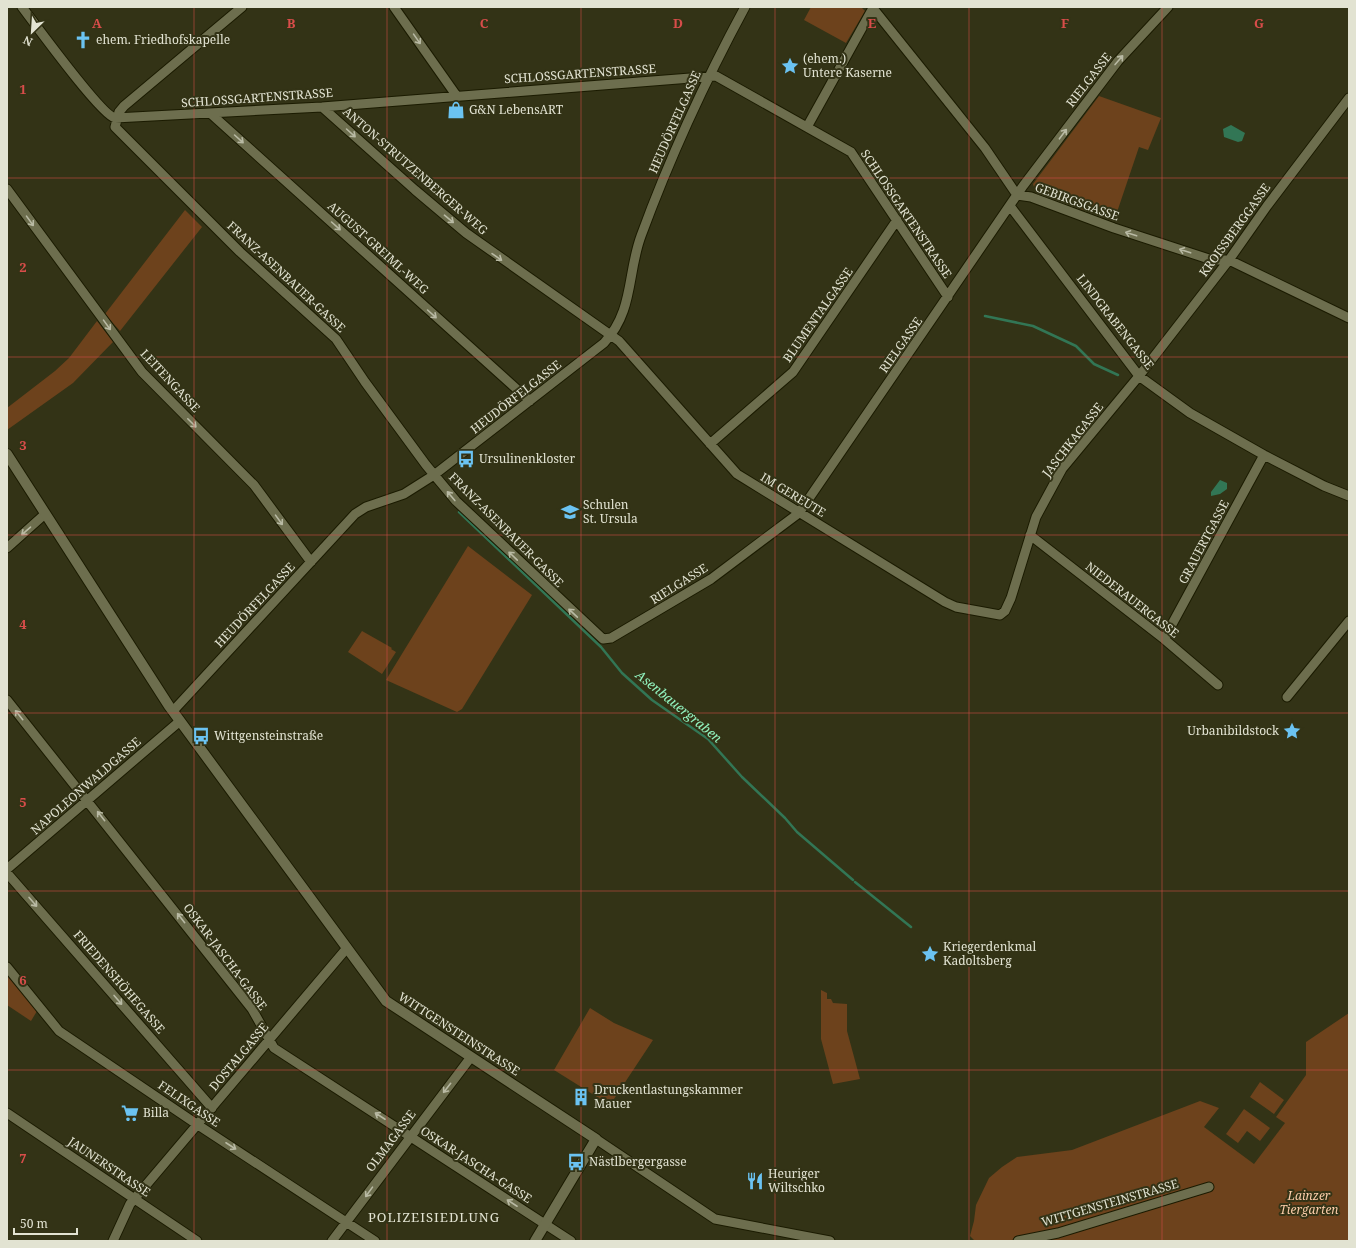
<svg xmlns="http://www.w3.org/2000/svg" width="1356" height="1248" font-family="'Noto Serif',serif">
  <rect width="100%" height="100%" fill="#333316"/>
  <path fill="#6d421c" d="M 811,7 L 861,7 L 865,11 L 846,43 L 804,20 Z
    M 1099,96 L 1161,118 L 1148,150 L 1139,147 L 1114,221 L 1036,193 L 1033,184 Z
    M 185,210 L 202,227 L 120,331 L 105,314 Z
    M 97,321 L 113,342 L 73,383 L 7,430 L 7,408 L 55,371 L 69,358 Z
    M 468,546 L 532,595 L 462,709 L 457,712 L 386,680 Z
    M 362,631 L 392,648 L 391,649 L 396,652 L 382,674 L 348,652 Z
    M 7,972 L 37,1011 L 31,1021 L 7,1005 Z
    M 821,990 L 827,993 L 827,999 L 831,999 L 833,1003 L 847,1004 L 847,1031 L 860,1079 L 833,1084 L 821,1039 Z
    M 590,1008 L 614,1023 L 653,1040 L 610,1105 L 554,1070 Z
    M 1349,1013 L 1349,1241 L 975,1241 L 970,1236 L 974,1221 L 976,1205 L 989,1178 L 1002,1167 L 1017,1157 L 1072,1150 L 1200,1101 L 1219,1108 L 1204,1127 L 1254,1164 L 1285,1123 L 1276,1117 L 1306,1075 L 1306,1042 Z
    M 1260,1082 L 1284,1100 L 1274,1114 L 1250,1097 Z
    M 1244,1109 L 1270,1128 L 1260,1141 L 1247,1131 L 1238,1143 L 1226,1134 Z"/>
  <path fill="#327655" d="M 1231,125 L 1245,133 L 1242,141 L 1238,142 L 1224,137 L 1223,129 Z
    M 1220,480 L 1227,483 L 1227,489 L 1220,494 L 1211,496 L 1211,492 Z"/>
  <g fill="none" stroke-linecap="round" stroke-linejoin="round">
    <path stroke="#327655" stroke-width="2.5" d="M 985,316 L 1033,326 L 1076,346 L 1094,364 L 1118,375
      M 459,512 L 601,647 L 622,673 L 652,700 L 708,739 L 742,777 L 785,818 L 797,832 L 853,880
      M 855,882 L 911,927"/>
    <g stroke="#1b1b00" stroke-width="11">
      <path id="street" d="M 22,7 C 35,24 101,115 115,118 L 322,107 L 716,76 L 851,152 L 948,297
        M 242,7 L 124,106 L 119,112 L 115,127 L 240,252 L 336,339 L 365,382 L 426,465 L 456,501 L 603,639 L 611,638 L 711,579 L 799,513 L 1023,186 L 1118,61 L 1168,7
        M 394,7 L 456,95
        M 872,7 L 985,148 L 1017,195
        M 322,107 L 415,190 L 466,233 L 619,341 L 737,474 L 945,602 L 956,607 L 1000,615 L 1005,611 L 1011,598 L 1036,517 L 1062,469 L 1139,376 L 1229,260 L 1267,206 L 1349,98
        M 210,113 L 530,401
        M 807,127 L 873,8
        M 7,189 L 142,372 L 254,485 L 311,562
        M 1017,195 L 1031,197 L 1114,228 L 1212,260 L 1229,260 L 1349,318
        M 1010,206 L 1139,376 L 1190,413 L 1264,455 L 1324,486 L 1349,496
        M 710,444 L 793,372 L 897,220
        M 1030,535 L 1164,639 L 1218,685
        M 7,548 L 45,514
        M 1164,639 L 1264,455
        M 1287,697 L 1349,621
        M 7,700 L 252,1009 L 274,1048 L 571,1241
        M 173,711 L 355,514 L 366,507 L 404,494 L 434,475 L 604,343 C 634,311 627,274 641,236 C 670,157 705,81 745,7
        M 7,869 L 180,721
        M 7,873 L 212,1108
        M 7,967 L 59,1031 L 198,1125 L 375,1241
        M 7,1113 L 197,1241
        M 596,1139 L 715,1219 L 830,1241
        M 113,1241 L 130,1204 L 347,948
        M 332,1241 L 471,1057
        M 1018,1241 L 1058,1233 L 1209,1187"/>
    </g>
    <g stroke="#1b1b00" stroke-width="12">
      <path id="secondary" d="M 7,454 L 169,706 L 386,1001 L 596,1139 L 535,1241"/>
    </g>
    <use href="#street" stroke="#6d6e4e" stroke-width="9"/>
    <use href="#secondary" stroke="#6d6e4e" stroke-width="10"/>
  </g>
  <defs><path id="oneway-shaft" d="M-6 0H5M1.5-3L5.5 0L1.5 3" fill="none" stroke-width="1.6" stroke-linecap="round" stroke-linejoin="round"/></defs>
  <g stroke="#b9baa4">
    <use href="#oneway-shaft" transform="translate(417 39) rotate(55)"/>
    <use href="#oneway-shaft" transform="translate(1119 60) rotate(-49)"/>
    <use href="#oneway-shaft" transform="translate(351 133) rotate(42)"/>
    <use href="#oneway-shaft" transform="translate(1063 134) rotate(-53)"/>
    <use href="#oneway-shaft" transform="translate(239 139) rotate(42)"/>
    <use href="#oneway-shaft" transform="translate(449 219) rotate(40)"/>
    <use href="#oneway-shaft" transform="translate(30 221) rotate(54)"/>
    <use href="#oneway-shaft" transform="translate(336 226) rotate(42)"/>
    <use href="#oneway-shaft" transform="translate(1131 234) rotate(-162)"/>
    <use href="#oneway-shaft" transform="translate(1185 251) rotate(-162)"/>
    <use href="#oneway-shaft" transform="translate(497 257) rotate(35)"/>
    <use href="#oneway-shaft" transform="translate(432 314) rotate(42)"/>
    <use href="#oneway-shaft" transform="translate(107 325) rotate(54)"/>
    <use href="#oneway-shaft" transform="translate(192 423) rotate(45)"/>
    <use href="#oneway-shaft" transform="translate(451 496) rotate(-130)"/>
    <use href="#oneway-shaft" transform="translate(279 520) rotate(54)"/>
    <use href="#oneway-shaft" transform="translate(26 531) rotate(139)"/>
    <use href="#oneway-shaft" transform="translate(513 556) rotate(-136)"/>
    <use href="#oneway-shaft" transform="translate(573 613) rotate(-137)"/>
    <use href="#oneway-shaft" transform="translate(19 715) rotate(-129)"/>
    <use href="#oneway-shaft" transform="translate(101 816) rotate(-128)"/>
    <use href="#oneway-shaft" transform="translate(33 902) rotate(49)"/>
    <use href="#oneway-shaft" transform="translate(181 918) rotate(-128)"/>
    <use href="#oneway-shaft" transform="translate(118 1000) rotate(49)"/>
    <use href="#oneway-shaft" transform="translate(447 1088) rotate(128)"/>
    <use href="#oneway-shaft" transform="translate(380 1116) rotate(-147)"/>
    <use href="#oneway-shaft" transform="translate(231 1146) rotate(33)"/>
    <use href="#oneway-shaft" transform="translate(369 1192) rotate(126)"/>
    <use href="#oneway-shaft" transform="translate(512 1203) rotate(-147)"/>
  </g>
  <path fill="none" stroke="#d84d4a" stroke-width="1" stroke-opacity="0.55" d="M 194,7 L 194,1241M 387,7 L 387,1241M 581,7 L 581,1241M 775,7 L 775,1241M 969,7 L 969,1241M 1162,7 L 1162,1241M 7,178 L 1349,178M 7,357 L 1349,357M 7,535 L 1349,535M 7,713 L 1349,713M 7,891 L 1349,891M 7,1070 L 1349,1070"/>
  <defs>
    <g id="church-bare" transform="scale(1.38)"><path d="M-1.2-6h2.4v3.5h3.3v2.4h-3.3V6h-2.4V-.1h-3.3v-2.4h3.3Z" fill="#6bc3f2" stroke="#333316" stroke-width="2.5" paint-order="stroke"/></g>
    <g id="sight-bare" transform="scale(1.38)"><path d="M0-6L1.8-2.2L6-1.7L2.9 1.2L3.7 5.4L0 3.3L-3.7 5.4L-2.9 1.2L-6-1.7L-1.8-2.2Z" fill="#6bc3f2" stroke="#333316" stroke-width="2.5" paint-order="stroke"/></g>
    <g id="shop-bare" transform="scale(1.38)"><path d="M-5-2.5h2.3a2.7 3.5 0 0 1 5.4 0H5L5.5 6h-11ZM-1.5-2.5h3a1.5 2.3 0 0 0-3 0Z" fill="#6bc3f2" stroke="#333316" stroke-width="2.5" paint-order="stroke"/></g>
    <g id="bus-bare" transform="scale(1.38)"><path d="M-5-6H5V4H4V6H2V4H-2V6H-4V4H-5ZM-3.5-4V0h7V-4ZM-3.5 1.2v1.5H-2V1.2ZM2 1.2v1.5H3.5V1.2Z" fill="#6bc3f2" stroke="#333316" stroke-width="2.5" paint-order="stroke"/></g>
    <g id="school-bare" transform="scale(1.38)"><path d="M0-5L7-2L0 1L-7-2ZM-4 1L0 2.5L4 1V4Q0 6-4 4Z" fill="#6bc3f2" stroke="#333316" stroke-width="2.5" paint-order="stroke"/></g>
    <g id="building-bare" transform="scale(1.38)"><path d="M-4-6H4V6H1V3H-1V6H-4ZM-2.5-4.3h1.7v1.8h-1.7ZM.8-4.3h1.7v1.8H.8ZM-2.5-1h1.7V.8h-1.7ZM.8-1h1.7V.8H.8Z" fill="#6bc3f2" stroke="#333316" stroke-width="2.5" paint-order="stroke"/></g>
    <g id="supermarket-bare" transform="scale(1.38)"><path d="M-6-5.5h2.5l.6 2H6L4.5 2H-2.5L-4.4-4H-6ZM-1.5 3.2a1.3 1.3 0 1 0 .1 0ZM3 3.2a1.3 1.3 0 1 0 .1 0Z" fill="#6bc3f2" stroke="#333316" stroke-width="2.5" paint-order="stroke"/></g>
    <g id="restaurant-bare" transform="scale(1.38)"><path d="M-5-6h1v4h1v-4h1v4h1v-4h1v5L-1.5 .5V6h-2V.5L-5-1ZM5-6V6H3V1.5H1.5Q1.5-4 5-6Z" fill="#6bc3f2" stroke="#333316" stroke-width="2.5" paint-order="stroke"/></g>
  </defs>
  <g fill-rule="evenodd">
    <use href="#church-bare" x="83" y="40"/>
    <use href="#sight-bare" x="790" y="66"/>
    <use href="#shop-bare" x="456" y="110"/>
    <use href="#bus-bare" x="466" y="459"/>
    <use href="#school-bare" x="570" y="512"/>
    <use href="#sight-bare" x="1292" y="731"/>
    <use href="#bus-bare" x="201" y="736"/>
    <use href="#sight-bare" x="930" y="954"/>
    <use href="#building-bare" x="581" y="1097"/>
    <use href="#supermarket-bare" x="130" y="1113"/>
    <use href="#bus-bare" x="576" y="1162"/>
    <use href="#restaurant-bare" x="755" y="1181"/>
  </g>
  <g text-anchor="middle" stroke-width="4" stroke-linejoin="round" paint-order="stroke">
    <g font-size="12" fill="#e2e3d2" stroke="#333316" text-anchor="start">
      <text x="96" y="44">ehem. Friedhofskapelle</text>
      <text x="803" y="63">(ehem.)<tspan x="803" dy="14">Untere Kaserne</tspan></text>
      <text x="469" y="114">G&amp;N LebensART</text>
      <text x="479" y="463">Ursulinenkloster</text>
      <text x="583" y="509">Schulen<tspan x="583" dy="14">St. Ursula</tspan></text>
      <text x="1279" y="735" text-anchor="end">Urbanibildstock</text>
      <text x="214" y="740">Wittgensteinstraße</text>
      <text x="943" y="951">Kriegerdenkmal<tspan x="943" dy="14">Kadoltsberg</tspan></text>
      <text x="594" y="1094">Druckentlastungskammer<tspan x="594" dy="14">Mauer</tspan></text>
      <text x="143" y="1117">Billa</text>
      <text x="589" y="1166">Nästlbergergasse</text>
      <text x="768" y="1178">Heuriger<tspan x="768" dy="14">Wiltschko</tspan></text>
    </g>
    <g font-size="12" fill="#e2e3d2" stroke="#333316">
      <text transform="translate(580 74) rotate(-4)" y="4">SCHLOSSGARTENSTRASSE</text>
      <text transform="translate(1089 80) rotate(-52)" y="4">RIELGASSE</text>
      <text transform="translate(257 98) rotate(-4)" y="4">SCHLOSSGARTENSTRASSE</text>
      <text transform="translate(675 122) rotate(-66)" y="4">HEUDÖRFELGASSE</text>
      <text transform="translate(415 171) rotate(41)" y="4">ANTON-STRUTZENBERGER-WEG</text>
      <text transform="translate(1077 202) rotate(20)" y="4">GEBIRGSGASSE</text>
      <text transform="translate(906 214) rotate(56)" y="4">SCHLOSSGARTENSTRASSE</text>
      <text transform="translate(1235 230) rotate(-54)" y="4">KROISSBERGGASSE</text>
      <text transform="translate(378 248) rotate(42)" y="4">AUGUST-GREIML-WEG</text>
      <text transform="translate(286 277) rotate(43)" y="4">FRANZ-ASENBAUER-GASSE</text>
      <text transform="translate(818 315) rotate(-55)" y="4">BLUMENTALGASSE</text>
      <text transform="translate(1115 322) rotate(52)" y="4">LINDGRABENGASSE</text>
      <text transform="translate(901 345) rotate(-55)" y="4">RIELGASSE</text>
      <text transform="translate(170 381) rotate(47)" y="4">LEITENGASSE</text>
      <text transform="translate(516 397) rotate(-38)" y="4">HEUDÖRFELGASSE</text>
      <text transform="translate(1073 440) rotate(-52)" y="4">JASCHKAGASSE</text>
      <text transform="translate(793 495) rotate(31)" y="4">IM GEREUTE</text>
      <text transform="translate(506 530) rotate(45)" y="4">FRANZ-ASENBAUER-GASSE</text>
      <text transform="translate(1204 542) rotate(-62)" y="4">GRAUERTGASSE</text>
      <text transform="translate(679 584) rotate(-32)" y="4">RIELGASSE</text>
      <text transform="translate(1132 600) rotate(38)" y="4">NIEDERAUERGASSE</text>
      <text transform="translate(255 605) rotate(-47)" y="4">HEUDÖRFELGASSE</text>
      <text transform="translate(86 786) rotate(-41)" y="4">NAPOLEONWALDGASSE</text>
      <text transform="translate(225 957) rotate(53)" y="4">OSKAR-JASCHA-GASSE</text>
      <text transform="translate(119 982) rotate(49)" y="4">FRIEDENSHÖHEGASSE</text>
      <text transform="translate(459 1034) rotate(33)" y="4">WITTGENSTEINSTRASSE</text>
      <text transform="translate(239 1057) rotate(-50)" y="4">DOSTALGASSE</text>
      <text transform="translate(189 1104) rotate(34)" y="4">FELIXGASSE</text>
      <text transform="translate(391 1141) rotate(-53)" y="4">OLMAGASSE</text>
      <text transform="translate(476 1165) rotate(33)" y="4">OSKAR-JASCHA-GASSE</text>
      <text transform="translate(109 1167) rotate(34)" y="4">JAUNERSTRASSE</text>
      <text transform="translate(1110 1203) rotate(-16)" y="4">WITTGENSTEINSTRASSE</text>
    </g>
    <g font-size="12" font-style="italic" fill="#fbcda9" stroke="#333316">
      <text x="1309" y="1200">Lainzer<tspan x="1309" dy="14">Tiergarten</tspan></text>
    </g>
    <g font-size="13" font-style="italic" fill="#92f3bf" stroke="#333316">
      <text transform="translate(679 706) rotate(39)" y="5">Asenbauergraben</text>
    </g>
    <g font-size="13" letter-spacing="1" fill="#e2e3d2" stroke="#333316">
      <text x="434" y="1222">POLIZEISIEDLUNG</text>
    </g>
  </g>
  <g font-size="13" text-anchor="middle" font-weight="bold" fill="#d84d4a" stroke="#333316" stroke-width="4" stroke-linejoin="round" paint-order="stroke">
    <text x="97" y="28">A</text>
    <text x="291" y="28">B</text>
    <text x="484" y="28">C</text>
    <text x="678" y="28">D</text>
    <text x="872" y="28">E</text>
    <text x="1065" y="28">F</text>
    <text x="1259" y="28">G</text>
    <text x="23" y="94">1</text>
    <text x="23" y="272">2</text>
    <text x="23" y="450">3</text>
    <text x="23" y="629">4</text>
    <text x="23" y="807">5</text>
    <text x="23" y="985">6</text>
    <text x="23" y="1163">7</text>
  </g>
  <rect width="1356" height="1248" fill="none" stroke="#e2e3d2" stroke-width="16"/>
  <g transform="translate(32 32) rotate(205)" stroke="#333316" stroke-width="3" paint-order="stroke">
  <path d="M0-3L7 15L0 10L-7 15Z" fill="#e2e3d2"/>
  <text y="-6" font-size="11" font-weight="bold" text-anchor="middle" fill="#e2e3d2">N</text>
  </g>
  <path d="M14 1228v6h63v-6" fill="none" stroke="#e2e3d2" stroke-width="2"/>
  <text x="20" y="1228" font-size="12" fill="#e2e3d2" stroke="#333316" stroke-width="3" paint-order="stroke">50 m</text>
</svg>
